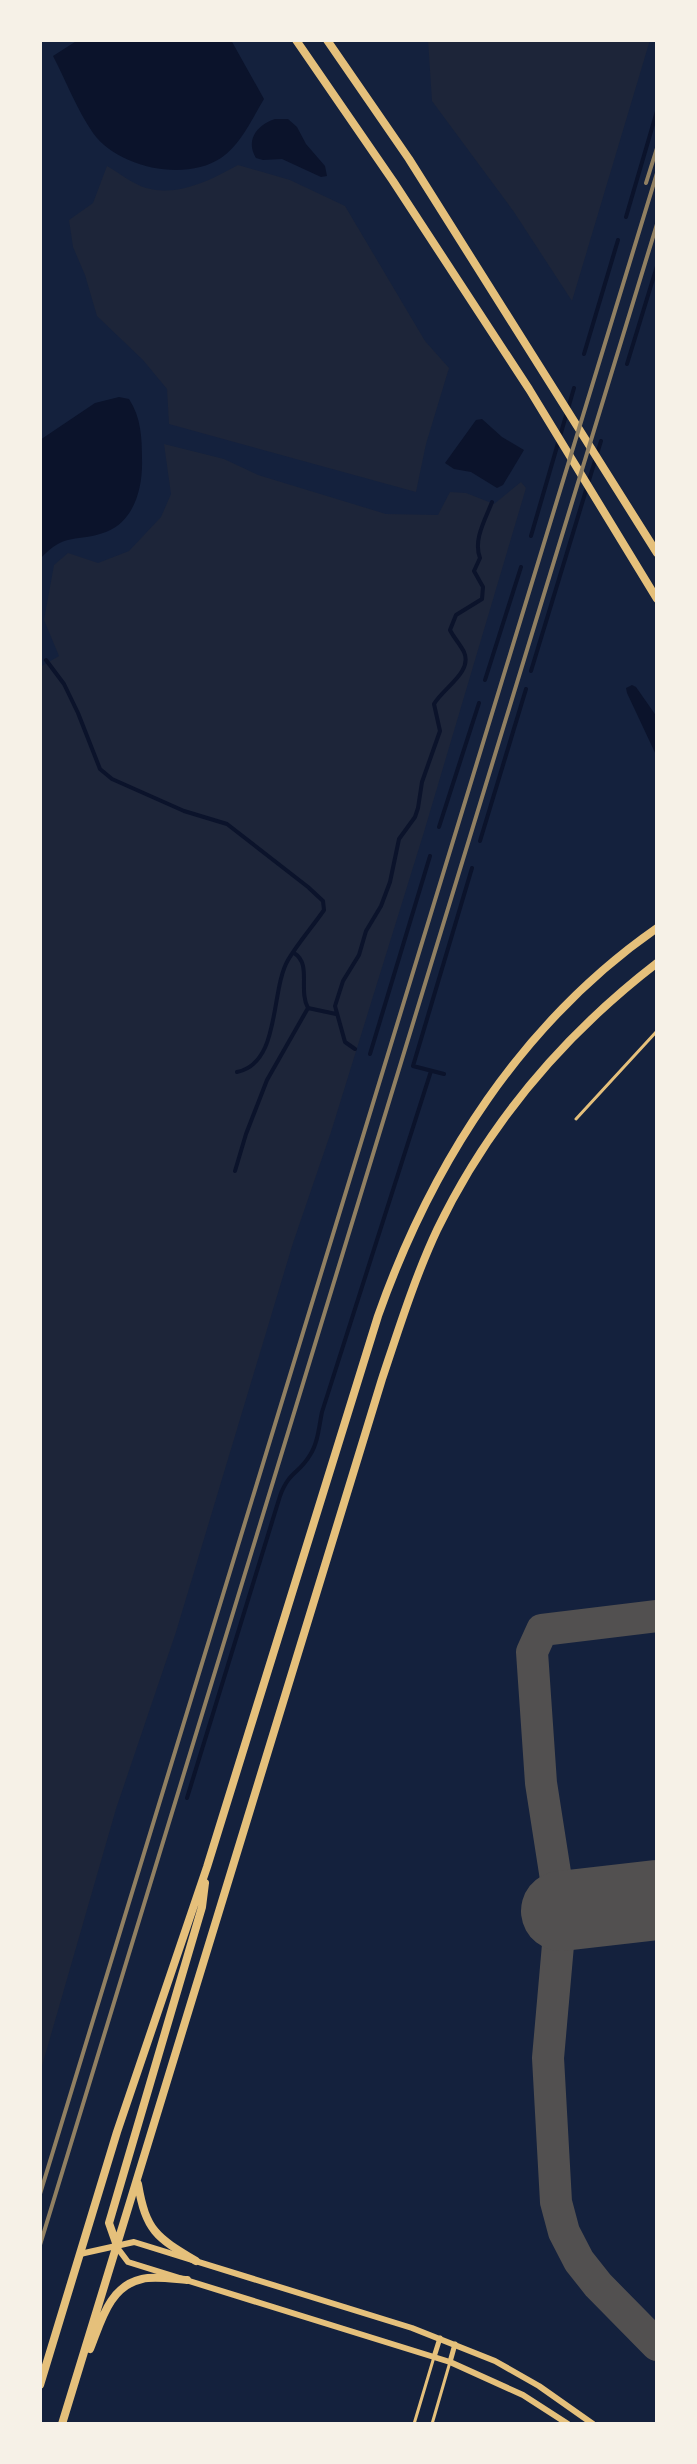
<svg xmlns="http://www.w3.org/2000/svg" width="697" height="2464" font-family="'Varela Round',sans-serif">
  <rect width="100%" height="100%" fill="#14213d"/>
  <path fill="#1d2539" d="M 428,40 L 650,40 L 572,301 L 514,212 L 432,101 Z
    M 238,165 L 290,180 L 345,206 L 425,341 L 449,368 L 426,444 L 416,492 L 169,424 L 167,389 L 143,360 L 97,316 L 85,275 L 73,247 L 69,220 L 93,203 L 107,166 C 119,173 133,184 146,188 C 178,197 211,180 238,165 Z
    M 164,444 L 224,459 L 258,475 L 386,514 L 438,515 L 450,492 L 466,493 L 494,504 L 521,482 L 526,488 L 424,832 L 331,1132 L 293,1243 L 176,1632 L 116,1809 L 40,2073 L 40,667 L 59,656 L 44,620 L 54,565 L 68,553 L 98,563 L 129,551 L 161,517 L 171,494 Z"/>
  <path fill="#0b132b" d="M 78,40 L 231,40 L 264,99 C 252,119 241,144 221,158 C 185,182 118,168 93,133 C 77,110 66,81 53,56 Z
    M 275,119 L 288,119 L 297,127 L 306,144 L 325,166 L 327,176 L 321,177 L 282,159 L 263,160 L 256,158 C 245,140 257,125 275,119 Z
    M 119,397 L 129,399 C 141,417 142,438 142,459 C 143,486 135,521 106,532 C 76,543 66,531 40,559 L 40,440 L 95,403 Z
    M 482,419 L 502,437 L 524,450 L 503,485 L 497,488 L 471,472 L 454,469 L 445,463 L 476,420 Z
    M 632,685 L 636,687 L 657,717 L 657,757 L 627,693 L 626,688 Z"/>
  <g fill="none" stroke-linecap="round" stroke-linejoin="round">
    <path stroke="#0b132b" stroke-width="4" d="M 626,217 L 657,111
      M 584,354 L 618,240
      M 627,364 L 657,266
      M 531,536 L 574,388
      M 46,660 L 64,684 L 78,713 L 100,769 L 112,779 L 184,811 L 227,824 L 308,887 L 323,901 L 324,910 C 313,926 298,943 288,960 C 270,991 281,1063 237,1072
      M 531,671 L 601,441
      M 485,680 L 521,567
      M 439,827 L 479,703
      M 480,841 L 526,689
      M 294,953 C 312,964 298,990 308,1008
      M 308,1008 L 336,1014
      M 355,1049 L 345,1042 L 335,1006 L 343,981 L 359,955 L 366,931 L 381,906 L 390,882 L 399,839 L 415,817 L 418,808 L 422,782 L 440,731 L 434,704 C 443,688 473,672 464,652 C 460,644 454,638 450,630 L 456,615 L 482,599 L 483,587 L 474,571 L 480,558 C 473,540 485,520 492,502
      M 370,1054 L 430,856
      M 444,1074 L 413,1066 L 472,868
      M 235,1171 L 246,1134 L 267,1080 L 308,1008
      M 187,1798 L 280,1496 C 289,1471 299,1474 310,1455 C 318,1443 319,1426 322,1412 L 431,1071"/>
    <path stroke="#525050" stroke-width="32" d="M 657,1616 L 542,1630 L 532,1652 L 541,1783 L 561,1911 L 548,2058 L 556,2202 L 564,2232 L 579,2261 L 598,2285 L 657,2345"/>
    <path stroke="#525050" stroke-width="80" d="M 561,1911 L 657,1900"/>
    <path stroke="#e5c07b" stroke-width="3" d="M 576,1119 L 657,1031
      M 414,2424 L 434,2357
      M 432,2424 L 450,2362"/>
    <path stroke="#e5c07b" stroke-width="5" d="M 434,2357 L 440,2338
      M 450,2362 L 455,2344"/>
    <path stroke="#e5c07b" stroke-width="6" d="M 116,2246 L 128,2262 L 450,2362 L 523,2395 L 568,2424
      M 80,2254 L 134,2242 L 412,2328 L 495,2361 L 539,2386 L 593,2424"/>
    <path stroke="#e5c07b" stroke-width="8" d="M 296,40 L 393,181 L 529,389 L 657,599
      M 327,40 L 409,159 L 657,553
      M 138,2184 C 146,2231 156,2237 196,2261
      M 116,2243 L 109,2223 L 202,1907 L 205,1883
      M 90,2349 C 101,2322 109,2286 142,2279 C 155,2276 173,2279 187,2280
      M 40,2385 L 117,2132 L 207,1867 L 378,1316 C 432,1163 522,1022 657,928
      M 62,2424 L 382,1379 C 399,1328 415,1277 437,1230 C 488,1124 565,1034 657,963"/>
    <path stroke="#918062" stroke-width="4" d="M 646,183 L 657,148
      M 40,2194 L 657,173
      M 40,2245 L 657,224"/>
  </g>
  <rect width="697" height="2464" fill="none" stroke="#f6f1e7" stroke-width="84"/>
</svg>
